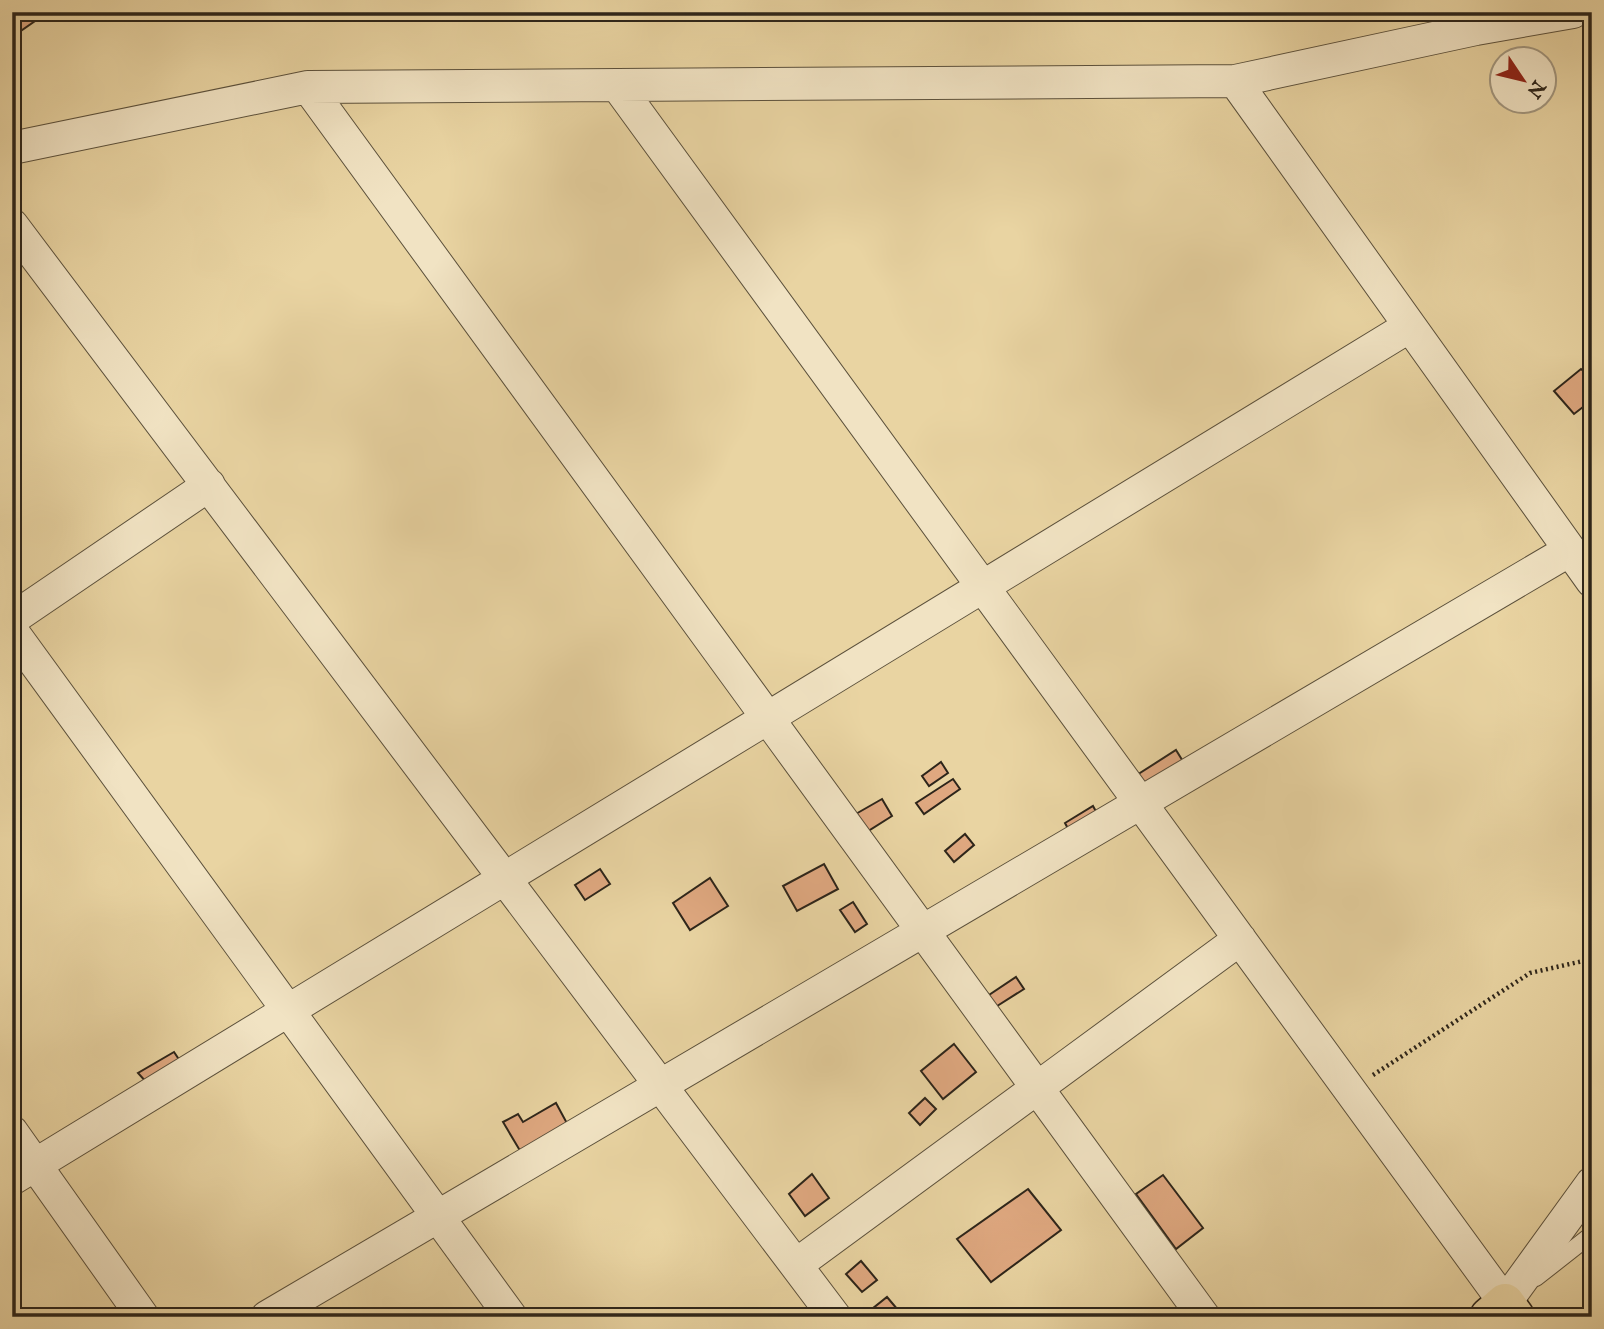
<svg xmlns="http://www.w3.org/2000/svg" width="1604" height="1329" font-family="'IM FELL English',serif">
  <rect width="100%" height="100%" fill="#e9d4a2"/>
  <filter id="stains"><feTurbulence type="fractalNoise" baseFrequency=".00286" numOctaves="4"/><feColorMatrix values="0 0 0 0 .2 0 0 0 0 .09 0 0 0 0 .02 0 0 0 .5 -.17"/></filter>
  <radialGradient id="worn" r=".72"><stop offset=".6" stop-color="#630" stop-opacity="0"/><stop offset="1" stop-color="#630" stop-opacity=".3"/></radialGradient>
  <path fill="#dfa880" stroke="#2d251a" stroke-width="2" d="M 12,12 L 48,12 L 12,37 Z
    M 1581,369 L 1592,378 L 1592,400 L 1574,414 L 1554,391 Z
    M 1176,750 L 1184,763 L 1137,792 L 1129,780 Z
    M 941,762 L 948,773 L 929,786 L 922,776 Z
    M 953,779 L 960,789 L 924,814 L 916,803 Z
    M 882,799 L 892,816 L 865,833 L 854,815 Z
    M 1093,806 L 1099,817 L 1071,834 L 1065,823 Z
    M 965,834 L 974,845 L 954,862 L 945,851 Z
    M 824,864 L 838,889 L 797,911 L 783,886 Z
    M 600,869 L 610,884 L 585,900 L 575,885 Z
    M 710,878 L 728,906 L 690,930 L 673,903 Z
    M 853,902 L 867,924 L 855,932 L 840,910 Z
    M 1016,977 L 1024,989 L 994,1008 L 986,997 Z
    M 954,1044 L 976,1072 L 943,1099 L 921,1071 Z
    M 174,1052 L 182,1064 L 147,1083 L 138,1073 Z
    M 925,1098 L 936,1109 L 920,1125 L 909,1113 Z
    M 556,1103 L 569,1127 L 522,1154 L 503,1122 L 518,1114 L 523,1122 Z
    M 812,1174 L 829,1198 L 805,1216 L 789,1194 Z
    M 1163,1175 L 1203,1228 L 1176,1249 L 1136,1194 Z
    M 1028,1189 L 1061,1230 L 991,1282 L 957,1239 Z
    M 861,1261 L 877,1280 L 862,1292 L 846,1274 Z
    M 887,1297 L 898,1310 L 891,1317 L 879,1317 L 872,1309 Z"/>
  <g fill="none" stroke-linecap="round" stroke-linejoin="round">
    <g stroke="#5c513c" stroke-width="18">
      <path id="service" d="M 1536,1278 L 1592,1234"/>
    </g>
    <g stroke="#5c513c" stroke-width="34">
      <path id="minor" d="M 1235,81 L 1592,581
        M 617,85 L 1505,1303 L 1592,1183
        M 308,87 L 1204,1317
        M 12,148 L 308,87 L 1235,81 L 1476,29 L 1573,12
        M 12,225 L 835,1317
        M 12,619 L 209,485
        M 12,631 L 511,1317
        M 12,1132 L 143,1317
        M 12,1179 L 1410,326
        M 796,1265 L 1240,939
        M 267,1317 L 1570,550"/>
    </g>
    <g stroke="#2d251a" stroke-width="41">
      <path id="primary" d="M 1489,1317 L 1505,1303 L 1515,1317"/>
    </g>
    <path stroke="#2d251a" stroke-width="4.5" stroke-dasharray="2 3.5" stroke-linecap="butt" d="M 1373,1075 L 1530,973 L 1592,959"/>
    <use href="#service" stroke="#f1e3c3" stroke-width="16"/>
    <use href="#minor" stroke="#f1e3c3" stroke-width="32"/>
    <use href="#primary" stroke="#e9d4a2" stroke-width="38"/>
  </g>
  <rect width="1604" height="1329" fill="none" stroke="#e9d4a2" stroke-width="42"/>
  <rect x="14" y="14" width="1576" height="1301" fill="none" stroke="#2d251a" stroke-width="3.5"/>
  <rect x="21" y="21" width="1562" height="1287" fill="none" stroke="#2d251a" stroke-width="2"/>
  <g transform="translate(1523 80) rotate(125)"><circle r="33" fill="#f1e3c3" stroke="#a3977f" stroke-width="2"/>
  <path d="M0-5L12 26L0 18L-12 26Z" fill="#8f2418"/>
  <text y="-10" font-size="19" font-weight="bold" text-anchor="middle" fill="#2d251a">N</text>
  </g>
  <rect width="100%" height="100%" filter="url(#stains)"/>
  <rect width="100%" height="100%" fill="url(#worn)"/>
</svg>
